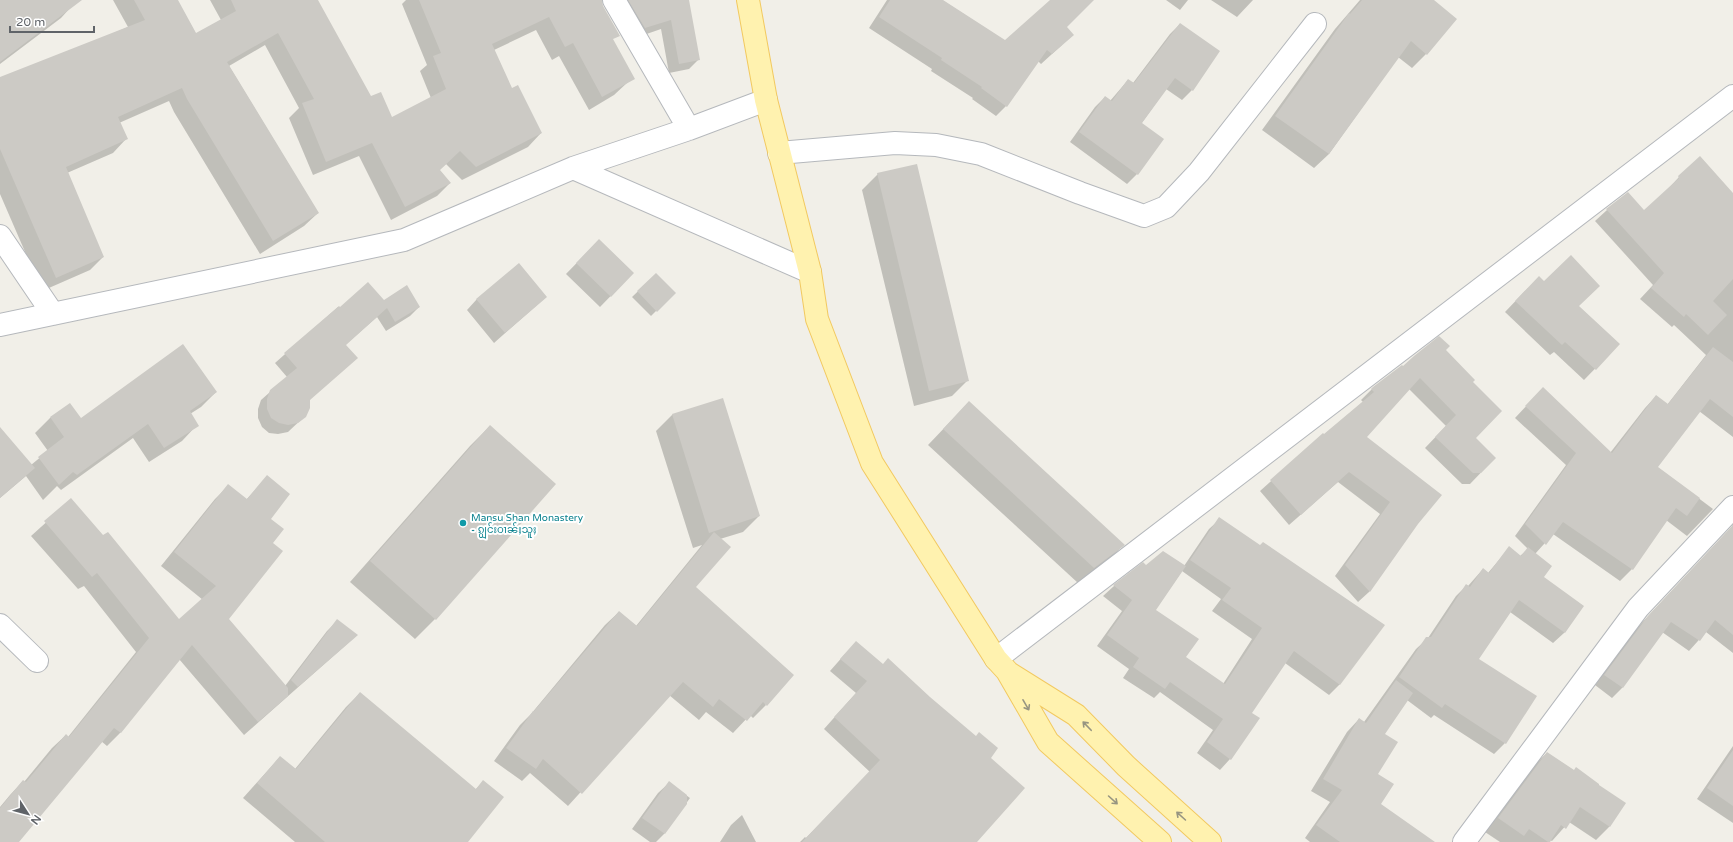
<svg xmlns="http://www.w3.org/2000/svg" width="1733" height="842" font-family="'Varela Round','Noto Sans Myanmar',sans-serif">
  <rect width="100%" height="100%" fill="#f1efe8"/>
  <path fill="#0003" fill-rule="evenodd" d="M 29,0 L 66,0 L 71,7 L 61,18 L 0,64 L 0,22 Z
    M 113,0 L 177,0 L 196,34 L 221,20 L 210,0 L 317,0 L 371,98 L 391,119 L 431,98 L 420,71 L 427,65 L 402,4 L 406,0 L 584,0 L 628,82 L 614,95 L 589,110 L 559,56 L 552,60 L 536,30 L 494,50 L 512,90 L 541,133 L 528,147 L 462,180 L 446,164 L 439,170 L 450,183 L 437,196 L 391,220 L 359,156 L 313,175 L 289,118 L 299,108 L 265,45 L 229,66 L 318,213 L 304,226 L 260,254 L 174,112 L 169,101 L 119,123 L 126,139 L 113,153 L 67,173 L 103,257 L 90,270 L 42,291 L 0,194 L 0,82 L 128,27 Z
    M 611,0 L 688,0 L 699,59 L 689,69 L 669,73 L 661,29 L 635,38 Z
    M 887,0 L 942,0 L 1005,41 L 1052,0 L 1093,0 L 1066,27 L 1062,45 L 1041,64 L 1038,61 L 1006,106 L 996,116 L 972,99 L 973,98 L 931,71 L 932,69 L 869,28 Z
    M 1166,0 L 1188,0 L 1180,10 Z
    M 1211,0 L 1253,0 L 1237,17 Z
    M 1360,0 L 1426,0 L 1426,54 L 1412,68 L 1398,57 L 1329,154 L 1314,168 L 1262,130 L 1335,29 Z
    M 1180,24 L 1192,90 L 1182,100 L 1166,89 L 1141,124 L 1137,174 L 1127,184 L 1070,142 L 1095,107 L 1105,97 L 1110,101 L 1128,80 L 1133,83 L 1170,34 Z
    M 878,174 L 968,380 L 952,396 L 914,406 L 862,190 Z
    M 1679,177 L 1733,195 L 1733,437 L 1699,411 L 1657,467 L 1713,509 L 1687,536 L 1666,520 L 1632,569 L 1620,581 L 1553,534 L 1535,554 L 1542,577 L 1583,606 L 1564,633 L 1553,643 L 1510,612 L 1478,659 L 1505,743 L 1494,754 L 1434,715 L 1431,718 L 1407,700 L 1383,734 L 1377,775 L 1379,805 L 1433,842 L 1310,842 L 1305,838 L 1330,802 L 1311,791 L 1347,732 L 1359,719 L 1364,722 L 1416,649 L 1428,638 L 1456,596 L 1467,585 L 1468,586 L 1483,569 L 1488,573 L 1509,548 L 1520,556 L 1528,549 L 1515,536 L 1566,465 L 1515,418 L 1532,400 L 1610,453 L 1645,408 L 1656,396 L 1667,405 L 1706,355 L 1674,325 L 1672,327 L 1640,299 L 1653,285 L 1595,221 L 1607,210 L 1644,212 L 1668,189 Z
    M 599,240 L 633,273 L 600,307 L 566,274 Z
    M 656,274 L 674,293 L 651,316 L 632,297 Z
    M 1528,288 L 1578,306 L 1619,344 L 1584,380 L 1554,352 L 1550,355 L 1505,312 Z
    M 546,297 L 494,343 L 467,310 L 477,299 Z
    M 383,301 L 419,307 L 410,316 L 386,331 L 377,317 L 345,345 L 309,401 L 305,416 L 288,432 L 278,434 L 269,433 L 262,427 L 258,418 L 258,409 L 261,400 L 287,377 L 275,363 L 338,307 L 340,308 Z
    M 1444,350 L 1471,382 L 1475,438 L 1495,458 L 1470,484 L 1462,484 L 1425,448 L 1446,426 L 1409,389 L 1365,437 L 1417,524 L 1369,592 L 1358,602 L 1335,576 L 1380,514 L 1338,482 L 1289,525 L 1260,491 L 1323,435 L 1323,436 L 1363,402 L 1361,400 L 1374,387 L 1403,367 Z
    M 216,392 L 201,407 L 190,414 L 197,425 L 182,441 L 149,462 L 133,438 L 61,490 L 57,486 L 43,500 L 26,476 L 0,498 L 0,429 L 31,465 L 48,451 L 35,433 L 50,418 L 70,405 L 80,419 Z
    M 722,400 L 759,516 L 743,532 L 720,539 L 695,587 L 766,705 L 753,718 L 750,715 L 733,733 L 706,712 L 699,720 L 669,695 L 568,806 L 530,773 L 522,781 L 494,761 L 520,725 L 531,714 L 605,625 L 619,612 L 636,626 L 702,545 L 693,548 L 656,431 L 672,415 Z
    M 969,402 L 1123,545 L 1108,561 L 1078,583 L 928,445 Z
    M 490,426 L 435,619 L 415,639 L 350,582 L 470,446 Z
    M 267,477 L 271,543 L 228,619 L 285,686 L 327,631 L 337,621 L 356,636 L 244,735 L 179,659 L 120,733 L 107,746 L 101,741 L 18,842 L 0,842 L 0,807 L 10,795 L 23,781 L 24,782 L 52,748 L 66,735 L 68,737 L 136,652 L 84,586 L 78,589 L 31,536 L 71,500 L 179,621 L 203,600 L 161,566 L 215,499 L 228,486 L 246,500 Z
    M 1220,519 L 1340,684 L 1329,695 L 1285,663 L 1251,713 L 1230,759 L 1220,770 L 1197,753 L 1213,730 L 1160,692 L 1154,698 L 1123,678 L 1129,669 L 1097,646 L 1122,611 L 1103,596 L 1114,586 L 1143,564 L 1146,566 L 1184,566 L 1209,529 ZM 1182,571 L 1221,599 L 1212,611 L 1252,639 L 1223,684 L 1185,657 L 1155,610 Z
    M 1733,524 L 1733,653 L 1706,632 L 1689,651 L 1662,632 L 1622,688 L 1612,698 L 1595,685 L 1637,628 L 1732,527 Z
    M 845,654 L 989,758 L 975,842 L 800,842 L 805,837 L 806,838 L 870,772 L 824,729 L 856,693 L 830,671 Z
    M 360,693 L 475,790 L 483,782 L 467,842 L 295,842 L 243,798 L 280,757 L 295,769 L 346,707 Z
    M 1733,746 L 1733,823 L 1697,799 Z
    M 1547,753 L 1624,803 L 1609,827 L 1596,840 L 1569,822 L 1552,841 L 1550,840 L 1549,842 L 1500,842 L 1485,832 L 1533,766 Z
    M 669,783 L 690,798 L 664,834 L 656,842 L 650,842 L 632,829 L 658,793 Z
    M 742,815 L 756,842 L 720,842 L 731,825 Z"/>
  <path fill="#cccac5" d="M 0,0 L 82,0 L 0,62 Z
    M 134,0 L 178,0 L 196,33 L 236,11 L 231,0 L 318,0 L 371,96 L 381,92 L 392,117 L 446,89 L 433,56 L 441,53 L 419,0 L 602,0 L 603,6 L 620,36 L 613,39 L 635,79 L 602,97 L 573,43 L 565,47 L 549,17 L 492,44 L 512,88 L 518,85 L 542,133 L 476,167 L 460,151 L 440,170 L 451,183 L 405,207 L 372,143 L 326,162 L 302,103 L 314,99 L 278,33 L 227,62 L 319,213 L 273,241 L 187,99 L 182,88 L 118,117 L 128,139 L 66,167 L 104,257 L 56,278 L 0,149 L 0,77 L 145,20 Z
    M 628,0 L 667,0 L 668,3 L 667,0 L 689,0 L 700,60 L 679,64 L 671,20 L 645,28 Z
    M 890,0 L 943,0 L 1005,40 L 1050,0 L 1094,0 L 1067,27 L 1074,35 L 1052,54 L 1047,50 L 1007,107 L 981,88 L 982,87 L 941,60 L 942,58 L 879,17 Z
    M 1362,0 L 1434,0 L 1457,19 L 1427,55 L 1411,41 L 1329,154 L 1275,116 L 1349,13 L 1350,14 Z
    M 1180,23 L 1220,51 L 1193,91 L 1175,78 L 1142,123 L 1164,139 L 1138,175 L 1079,132 L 1105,96 L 1112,101 L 1128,79 L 1134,83 Z
    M 1700,156 L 1733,193 L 1733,279 L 1713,301 L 1727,315 L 1708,335 L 1686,314 L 1684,317 L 1651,288 L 1664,273 L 1606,209 L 1628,192 L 1644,210 L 1679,178 L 1678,176 Z
    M 917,164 L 969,381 L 929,391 L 877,173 Z
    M 599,239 L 634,273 L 611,297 L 576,263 Z
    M 1571,255 L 1600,286 L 1579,306 L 1620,344 L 1596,370 L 1565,342 L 1562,345 L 1515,301 L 1539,276 L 1544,281 Z
    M 519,263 L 547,297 L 505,333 L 476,299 Z
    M 656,273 L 676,293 L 657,312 L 637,291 Z
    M 368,282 L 384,300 L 407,285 L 420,307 L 395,322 L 387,308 L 346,345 L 358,358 L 310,400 L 310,408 L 306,417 L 298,423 L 288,425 L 279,423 L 271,418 L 267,409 L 267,399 L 270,390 L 297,368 L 284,353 L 339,306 L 340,307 Z
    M 1439,336 L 1450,346 L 1446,350 L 1475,380 L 1473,382 L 1502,411 L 1476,438 L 1496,458 L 1481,473 L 1473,473 L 1435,437 L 1456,415 L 1420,378 L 1367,437 L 1442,495 L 1418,524 L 1370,592 L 1345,565 L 1390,502 L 1349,472 L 1301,515 L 1270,480 L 1323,433 L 1324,434 L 1374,392 L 1371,389 L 1373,387 L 1402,365 L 1403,366 L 1414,356 Z
    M 183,344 L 217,392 L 190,411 L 199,426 L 164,448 L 148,424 L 77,475 L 73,472 L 59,485 L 38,457 L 64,437 L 50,417 L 70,403 L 81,418 Z
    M 1713,347 L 1733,362 L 1733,417 L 1710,399 L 1658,467 L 1700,498 L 1687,516 L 1676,508 L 1633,570 L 1563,522 L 1546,545 L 1525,524 L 1576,453 L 1525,406 L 1543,387 L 1612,453 L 1656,395 L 1668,404 Z
    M 723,398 L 760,516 L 709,533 L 672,414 Z
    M 969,401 L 1125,545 L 1094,568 L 943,429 Z
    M 490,425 L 556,484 L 436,620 L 370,561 Z
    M 0,427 L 35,468 L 0,498 Z
    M 267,475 L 290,494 L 271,519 L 284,529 L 273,543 L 283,551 L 229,619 L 288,688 L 288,696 L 258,722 L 192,645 L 121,733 L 114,728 L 19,842 L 0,842 L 0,808 L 23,780 L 26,782 L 66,734 L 69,737 L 149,638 L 97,573 L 92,577 L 44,521 L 71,498 L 103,535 L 108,532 L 179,619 L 216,586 L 174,552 L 228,484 L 247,499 Z
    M 1219,517 L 1260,545 L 1263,542 L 1385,625 L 1340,685 L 1294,651 L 1252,713 L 1260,718 L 1231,760 L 1207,742 L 1223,719 L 1170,682 L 1165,689 L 1133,667 L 1139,658 L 1107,635 L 1132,600 L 1113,585 L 1143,562 L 1146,565 L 1163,551 L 1186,566 L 1156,610 L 1199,639 L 1186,657 L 1225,684 L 1262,628 L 1222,600 L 1231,588 L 1190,560 Z
    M 1733,525 L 1733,635 L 1715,620 L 1700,641 L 1671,622 L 1623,688 L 1604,675 L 1648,616 Z
    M 714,532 L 731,547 L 696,587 L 794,675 L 767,706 L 763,702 L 747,721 L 719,699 L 713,707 L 683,682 L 582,794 L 543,759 L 536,769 L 506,748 L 533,711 L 534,711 L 619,611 L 637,626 Z
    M 1509,546 L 1521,556 L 1528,547 L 1552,566 L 1544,577 L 1584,606 L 1565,633 L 1519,600 L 1479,659 L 1537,696 L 1506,744 L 1445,704 L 1442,708 L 1399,677 L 1426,637 L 1431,637 L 1466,584 L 1470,587 L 1483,568 L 1489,573 Z
    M 337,619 L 358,635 L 298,687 L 291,680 Z
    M 856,641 L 883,664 L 888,658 L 930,697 L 976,736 L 979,732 L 998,748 L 991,758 L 1025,788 L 977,842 L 802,842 L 880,760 L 834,717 L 867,681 L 840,659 Z
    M 1396,680 L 1413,693 L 1385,734 L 1398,742 L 1378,774 L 1394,784 L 1381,804 L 1435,842 L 1340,842 L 1316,825 L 1342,790 L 1323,779 L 1359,718 L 1366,723 Z
    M 360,692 L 476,789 L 483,780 L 504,797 L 468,842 L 325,842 L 257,783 L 280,756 L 296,769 Z
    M 1733,750 L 1733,806 L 1707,788 Z
    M 1547,752 L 1574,770 L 1576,767 L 1599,784 L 1599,785 L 1626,803 L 1610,827 L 1580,807 L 1566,829 L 1561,825 L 1550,842 L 1548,842 L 1529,829 L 1524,836 L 1498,818 Z
    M 669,781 L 687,795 L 687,804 L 665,834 L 642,818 Z"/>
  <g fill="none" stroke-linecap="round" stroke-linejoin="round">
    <g stroke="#b5b8bc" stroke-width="24">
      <path id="minor" d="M 614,0 L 689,129
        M 779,153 L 895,143 L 936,145 L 981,154 L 1080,193 L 1144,216 L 1166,207 L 1199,172 L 1315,24
        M 573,168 L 810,272
        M 0,236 L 53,314
        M 0,325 L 404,240 L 573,168 L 689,129 L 766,100
        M 0,625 L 37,661
        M 996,659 L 1733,96
        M 1464,842 L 1638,608 L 1733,507"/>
    </g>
    <g stroke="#f2c960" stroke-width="24">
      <path id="major" d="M 748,0 L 766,100 L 810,272 L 817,319 L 872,463 L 996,659 L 1007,671 L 1048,742 L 1160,842
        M 1009,673 L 1076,715 L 1126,766 L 1210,842"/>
    </g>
    <use href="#minor" stroke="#fff" stroke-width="22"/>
    <use href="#major" stroke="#fff2af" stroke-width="22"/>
  </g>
  <defs><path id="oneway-shaft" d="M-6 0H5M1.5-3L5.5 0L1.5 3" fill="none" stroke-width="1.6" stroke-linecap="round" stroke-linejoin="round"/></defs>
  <g stroke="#979581">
    <use href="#oneway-shaft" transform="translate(1026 705) rotate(60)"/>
    <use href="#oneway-shaft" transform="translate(1087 726) rotate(-134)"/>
    <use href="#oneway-shaft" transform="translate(1113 800) rotate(42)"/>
    <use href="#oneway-shaft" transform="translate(1181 816) rotate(-138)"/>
  </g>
  <circle fill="#0f9aa8" stroke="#fff" stroke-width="1.5" cx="463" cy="523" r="4"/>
  <g text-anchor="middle" stroke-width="4" stroke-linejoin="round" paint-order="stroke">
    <g font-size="10" fill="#0d838f" stroke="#fff" text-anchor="start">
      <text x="471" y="521">Mansu Shan Monastery<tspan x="471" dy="12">- ၵျွင်းဝၢၼ်ႈသူႈ</tspan></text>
    </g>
  </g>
  <g transform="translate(28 814) rotate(126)" stroke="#ffffff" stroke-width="3" paint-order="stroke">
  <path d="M0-3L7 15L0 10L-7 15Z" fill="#5f6368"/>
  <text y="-6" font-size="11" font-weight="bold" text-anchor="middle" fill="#5f6368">N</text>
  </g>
  <path d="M10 26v6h84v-6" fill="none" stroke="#5f6368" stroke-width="2"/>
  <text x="16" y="26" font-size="12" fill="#5f6368" stroke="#ffffff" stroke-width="3" paint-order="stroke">20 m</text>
</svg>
